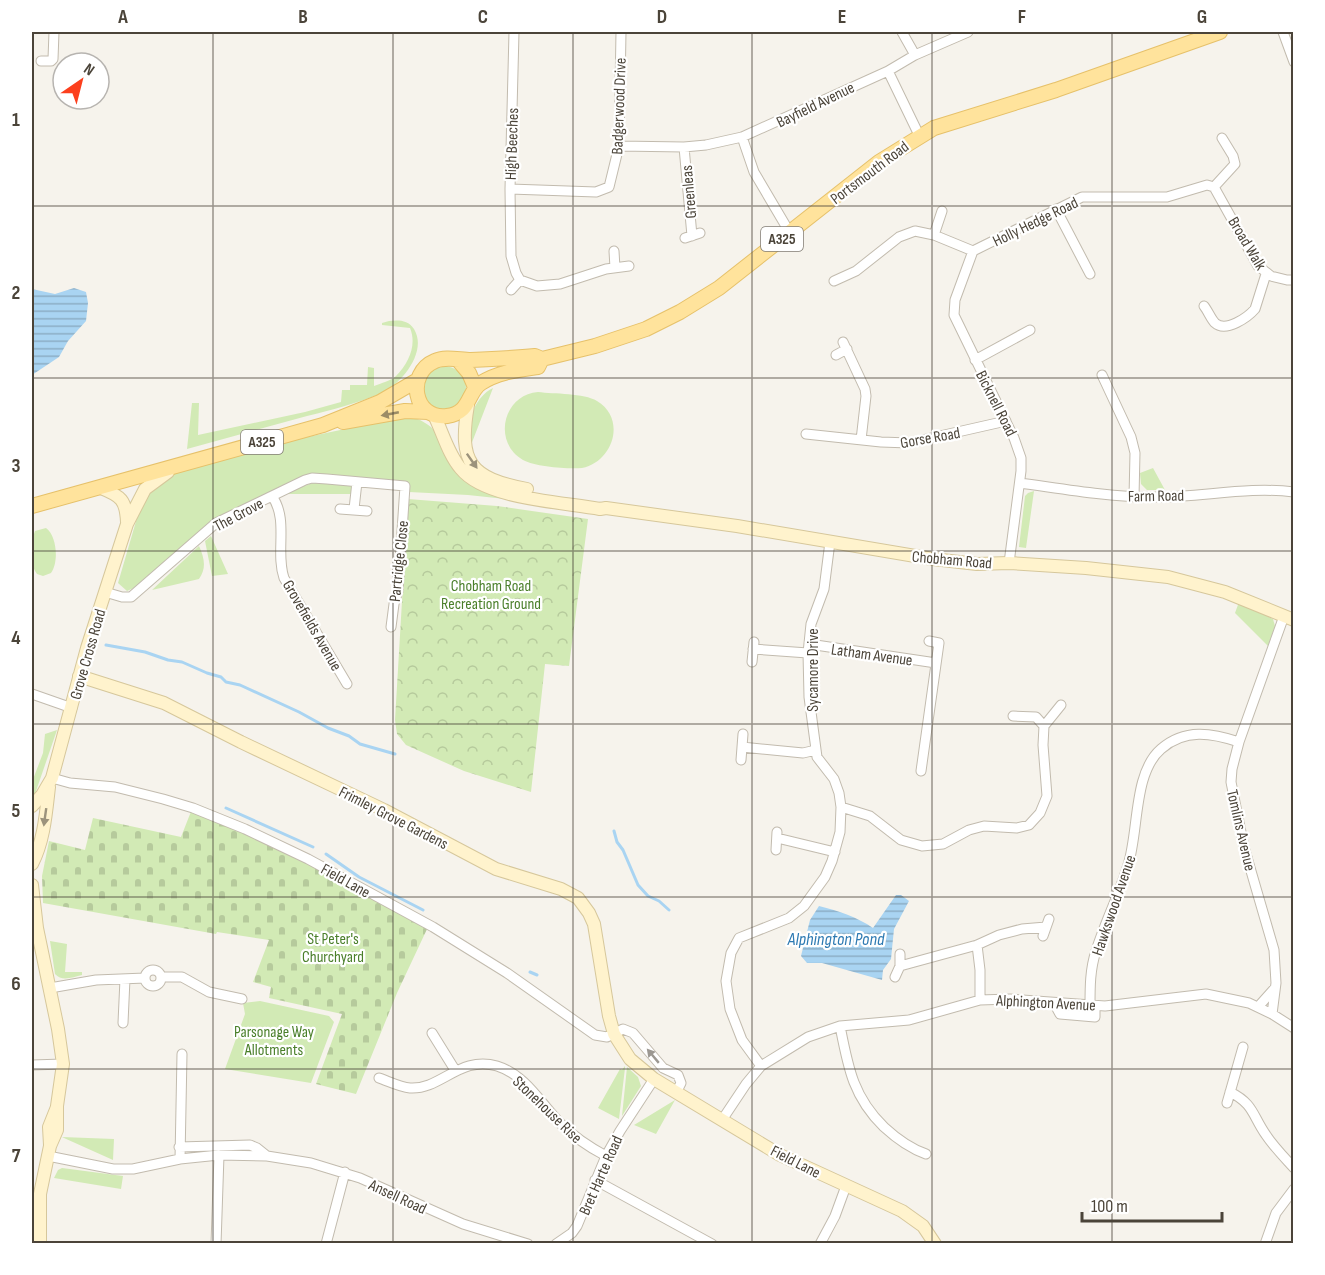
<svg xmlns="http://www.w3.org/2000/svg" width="1325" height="1275" font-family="'Sofia Sans Condensed',sans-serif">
  <defs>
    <pattern id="cemetery-stones" width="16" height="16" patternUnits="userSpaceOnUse" patternTransform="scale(1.5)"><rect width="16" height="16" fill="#d2eab5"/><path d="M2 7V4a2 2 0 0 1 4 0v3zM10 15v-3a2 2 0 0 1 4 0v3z" fill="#b6ca9c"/></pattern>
    <pattern id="park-crowns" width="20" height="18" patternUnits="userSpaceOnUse" patternTransform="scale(1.5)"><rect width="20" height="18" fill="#d2eab5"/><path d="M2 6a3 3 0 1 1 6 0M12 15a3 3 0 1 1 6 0" fill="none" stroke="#b6ca9c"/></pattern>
    <pattern id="water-rules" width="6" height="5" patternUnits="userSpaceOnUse" patternTransform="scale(1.5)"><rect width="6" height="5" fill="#a9d4f2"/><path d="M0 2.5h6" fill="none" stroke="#8caec5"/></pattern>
  </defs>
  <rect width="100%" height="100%" fill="#f6f3ec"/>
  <path fill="#d2eab5" d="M 389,321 C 399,320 408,320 414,329 C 428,352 401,384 382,393 C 358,403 332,410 307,416 C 267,427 227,438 187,449 L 192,403 L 199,403 L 198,435 L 305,412 L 341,402 L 342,390 L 350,390 L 350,385 L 367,385 L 368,367 L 374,368 L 374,386 C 381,383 391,381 396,376 C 409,363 417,345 410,328 L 382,325 L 382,323 Z
    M422 388a22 22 0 1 1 44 0a22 22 0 1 1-44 0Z
    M 493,388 L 471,445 L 466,436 C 470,417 475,397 493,388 Z
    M 538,392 C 554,394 584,393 597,401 C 627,419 613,462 582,468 C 567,469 536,467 523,460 C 492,442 503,395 538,392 Z
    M 406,416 C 450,423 447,469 481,491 L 523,501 L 468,495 L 409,492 L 409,482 L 309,474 L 232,511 L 137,588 L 136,587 L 127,591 L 118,583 L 139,511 L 147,496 L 165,476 L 284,442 Z
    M 1153,468 L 1165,490 L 1147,490 L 1141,484 L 1140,473 Z
    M 315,482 L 352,486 L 351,494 L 283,494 Z
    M 1034,491 L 1026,548 L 1019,547 L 1025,496 L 1028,493 Z
    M 46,528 C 57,536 59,562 51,573 L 43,576 L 37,574 C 29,564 30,543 35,531 Z
    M 211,536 L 228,574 L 212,576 L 205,541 Z
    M 199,546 C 204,557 207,568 199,579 L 152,590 Z
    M 1239,602 L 1273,619 L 1275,626 L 1268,646 L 1235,613 Z
    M 57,730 L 35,794 L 32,795 L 32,782 L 43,753 L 45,734 Z
    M 50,941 L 67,944 L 65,972 L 82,972 L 82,975 C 73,977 62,982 55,974 Z
    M 260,1001 L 329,1016 L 334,1022 L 311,1083 L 225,1069 L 245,1014 L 243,1003 Z
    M 625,1066 L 625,1068 L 619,1119 L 598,1108 L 620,1069 L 622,1070 Z
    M 627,1067 L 638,1077 L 641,1086 L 622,1116 Z
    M 675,1100 L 656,1134 L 634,1125 Z
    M 62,1137 L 114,1139 L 113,1160 L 64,1138 Z
    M 62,1168 L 123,1176 L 121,1189 L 54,1178 L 58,1170 Z"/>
  <path fill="url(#cemetery-stones)" d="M 192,809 L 258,836 L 428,927 L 397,993 L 356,1094 L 316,1084 L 342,1014 L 269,998 L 271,987 L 253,982 L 269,940 L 217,932 L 216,934 L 43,903 L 42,876 L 49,841 L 85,850 L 93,818 L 181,837 Z"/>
  <path fill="url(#park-crowns)" d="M 408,499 L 497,506 L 588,519 L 569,666 L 545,664 L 531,792 L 464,771 L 406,745 L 397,734 L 395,720 Z"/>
  <path fill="url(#water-rules)" d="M 74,288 L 86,292 L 88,303 L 86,321 L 68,341 L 59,357 L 32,375 L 32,289 L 55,294 Z
    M 896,895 L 901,895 L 909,901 L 894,929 L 891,959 L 883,970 L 882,980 L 822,963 L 807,963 L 801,956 L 810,920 L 819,906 C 839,911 857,917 873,928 Z"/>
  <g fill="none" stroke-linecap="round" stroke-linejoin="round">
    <path stroke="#a9d4f2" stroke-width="3" d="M 106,645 L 145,652 L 168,660 L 182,662 L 207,673 L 221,677 L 226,682 L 240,685 L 299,712 L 328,728 L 349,736 L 360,744 L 395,754
      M 226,808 L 313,847
      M 614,831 L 617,842 L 623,850 L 638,885 L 648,896 L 659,901 L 669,910
      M 326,854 L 359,877 L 423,910
      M 530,972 L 537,975"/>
    <g stroke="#c2bbae" stroke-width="11">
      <path id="street" d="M 514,32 L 510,189 L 511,256 L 516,273 L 520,280 L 537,286 L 560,284 L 606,269 L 629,266
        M 902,32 L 915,55
        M 1283,32 L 1294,62
        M 41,61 L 51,61 L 53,59 L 54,32
        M 888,71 L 919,135
        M 742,137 L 754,172 L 790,233
        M 619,146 L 684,147 L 706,145 L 742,137 L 888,71 L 915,55 L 968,32
        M 684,147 L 692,236
        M 1214,187 L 1258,266 L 1271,276 L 1287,280 L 1294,280
        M 1214,187 L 1235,164 L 1233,156 L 1222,138
        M 510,189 L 596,192 L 609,187 L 619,146 L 621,32
        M 1056,209 L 1090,274
        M 934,235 L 942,211
        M 685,238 L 700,233
        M 614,251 L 615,268
        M 973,251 L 955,300 L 954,315 L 1014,438 L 1021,458 L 1021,471 L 1009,563
        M 973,251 L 1082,197 L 1167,197 L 1207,185 L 1214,187
        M 834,281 L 856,271 L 899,237 L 915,231 L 934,235 L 973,251
        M 511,290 L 520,280
        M 1204,306 C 1208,311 1211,319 1215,323 C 1226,333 1248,317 1255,309 L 1266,274
        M 843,342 L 865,389 L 866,396 L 861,440
        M 836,355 L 847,349
        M 975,360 L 1030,330
        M 1102,375 L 1131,437 L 1135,453 L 1134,497
        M 806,434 L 881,442 L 909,443 L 1006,421
        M 1020,483 C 1064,489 1108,497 1152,497 C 1199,498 1246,486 1294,492
        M 272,496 C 289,520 275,552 284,578 L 347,684
        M 340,509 L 367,511
        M 354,509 L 357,482
        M 105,592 L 122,597 L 131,597 L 216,523 L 305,480 L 312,478 L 327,479 L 405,486 L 398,591 L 394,604 L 391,627
        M 809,644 L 936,663
        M 753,649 L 808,653
        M 752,662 L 754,642
        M 32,694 L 72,708
        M 1013,716 L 1036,717 L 1044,726
        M 742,747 L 803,753 L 816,750
        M 741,760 L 743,734
        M 921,771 L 939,643 L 929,641
        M 52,778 L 70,783 L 115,787 L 163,799 L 193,808 L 245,829 L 308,859 L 433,927 L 507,973 L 595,1035 L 607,1037 L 623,1029 L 633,1033 L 663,1068 L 678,1075 L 681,1083 L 676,1093
        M 841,807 L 870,816 L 901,840 L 922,846 L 943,844 L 969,830 L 984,826 L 1017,828 L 1029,825 L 1040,813 L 1047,796 L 1043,745 L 1044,726 L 1061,705
        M 777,838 L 835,852
        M 776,850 L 777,832
        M 1043,936 L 1049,919
        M 977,945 L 980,970 L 980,1000
        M 900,966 L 977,945 L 999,935 L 1022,929 L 1046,927
        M145 978a8 8 0 1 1 16 0a8 8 0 1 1-16 0Z
        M 161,977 L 182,977 L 209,992 L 242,999
        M 895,977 L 900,966 L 900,954
        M 50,988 L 96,980 L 145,978
        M 1054,1003 L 1060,1014 L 1095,1017 L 1095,1006
        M 1090,1006 C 1090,987 1090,969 1096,951 C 1105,922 1119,895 1128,865 C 1139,831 1133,773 1161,749 C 1185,728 1212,733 1239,742
        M 1258,1007 L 1275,988
        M 1272,1014 L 1276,983 L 1274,950 L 1244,847 L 1231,782 L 1232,769 L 1239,742 L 1284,616
        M 123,1023 L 125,979
        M 840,1026 C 848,1067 853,1097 884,1127 C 897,1139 909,1148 926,1154
        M 432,1033 L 455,1070
        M 32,1065 L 63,1064
        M 761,1066 L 742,1040 L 730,1009 L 726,981 L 731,953 L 739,938 L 789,918 L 804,906 L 825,877 L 832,861 L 840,832 L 841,807 L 839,793 L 834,779 L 817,757 L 809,697 L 808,653 L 811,624 L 824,589 L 830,542
        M 379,1078 C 388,1081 400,1087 410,1088 C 441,1090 460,1055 497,1066 C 526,1075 541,1104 561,1124 C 575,1138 589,1147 606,1156
        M 1230,1092 C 1254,1104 1252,1115 1266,1135 C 1274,1147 1284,1157 1294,1168
        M 1227,1103 L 1243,1047
        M 722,1120 L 746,1084 L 761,1066 L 808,1037 L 840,1026 L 909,1020 L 980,1000 L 1010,999 L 1105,1006 L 1206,994 L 1249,1003 L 1272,1014 L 1294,1028
        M 179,1147 L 250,1145 L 257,1148 L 267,1156
        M 48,1156 L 113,1169 L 133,1169 L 180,1159 L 219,1155 L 267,1156 L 311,1163 L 360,1178 L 463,1224 L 528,1244
        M 180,1159 L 182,1054
        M 595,1180 L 712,1244
        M 216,1244 L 219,1155
        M 326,1244 L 345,1172
        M 556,1244 L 572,1233 L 577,1226 L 606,1156 L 620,1131 L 654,1079
        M 820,1244 L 835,1216 L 846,1186
        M 1265,1244 L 1276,1213 L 1294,1189"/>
    </g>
    <g stroke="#d6c79b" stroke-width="14">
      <path id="secondary" d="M 468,405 C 458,463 470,478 527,489
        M 434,415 C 443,433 448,454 461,469 C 485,499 562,502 600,509 L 606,508 L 737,526 L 933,559 L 977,564 L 1009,563 L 1086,568 L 1168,577 L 1225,592 L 1294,620
        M 101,488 C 121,496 126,500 127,522
        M 79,676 L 164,703 L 241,742 L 384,810 L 496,869 L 561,889 L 578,898 L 589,913 L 594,924 L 609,1016 L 614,1034 L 630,1059 L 654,1079 L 780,1155 L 902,1211 L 923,1226 L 935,1244
        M 32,806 L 42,795 L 52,778 L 87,648 L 127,524 L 145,489 L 168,472
        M 32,864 C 44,841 46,813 49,787
        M 32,885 L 37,928 L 58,1029 L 63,1064 L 57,1106 L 57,1130 L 50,1146 L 40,1194 L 40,1244
        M 50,1145 L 49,1127 L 57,1107"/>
    </g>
    <g stroke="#e6c16a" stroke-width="16">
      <path id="primary" d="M 535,356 L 542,359 L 538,367 C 518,370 498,372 481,383 C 467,392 471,413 447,416 C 413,420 406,373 435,361 C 445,356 460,360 471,360 C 493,359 514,358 535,356 Z
        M 542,359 L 595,346 L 646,329 L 680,312 L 719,288 L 879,162 L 934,128 L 1056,90 L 1220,32
        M 458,360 L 469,373 L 475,387
        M 343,422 L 405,411 L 428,412
        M 32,506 L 323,425 L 380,402 L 416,381"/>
    </g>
    <use href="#street" stroke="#fff" stroke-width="9"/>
    <use href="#secondary" stroke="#fff3cd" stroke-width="12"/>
    <use href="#primary" stroke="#ffe39c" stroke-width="14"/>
  </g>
  <defs><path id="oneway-solid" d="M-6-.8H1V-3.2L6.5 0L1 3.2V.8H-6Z" transform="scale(1.5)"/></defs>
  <use fill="#9c8c66" href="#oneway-solid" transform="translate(390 414) rotate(169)"/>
  <g fill="#9c937c">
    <use href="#oneway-solid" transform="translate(472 461) rotate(55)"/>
    <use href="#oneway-solid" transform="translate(45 817) rotate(98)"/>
  </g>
  <use fill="#9c9892" href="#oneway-solid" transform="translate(653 1056) rotate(-130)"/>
  <path fill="none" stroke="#4b4439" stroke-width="1.5" stroke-opacity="0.55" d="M 213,32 L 213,1244M 393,32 L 393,1244M 573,32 L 573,1244M 752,32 L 752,1244M 932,32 L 932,1244M 1112,32 L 1112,1244M 32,206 L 1294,206M 32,378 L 1294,378M 32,551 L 1294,551M 32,724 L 1294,724M 32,897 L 1294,897M 32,1069 L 1294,1069"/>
  <g text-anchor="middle" stroke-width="4.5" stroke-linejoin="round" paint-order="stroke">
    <g fill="#fff" stroke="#817c74" stroke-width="1.5">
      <rect x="761" y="227" width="42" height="24" rx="4.5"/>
      <rect x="241" y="430" width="42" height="24" rx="4.5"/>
    </g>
    <g font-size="15" font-weight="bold" fill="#4b4439">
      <text x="782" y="244">A325</text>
      <text x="262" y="447">A325</text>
    </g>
    <g font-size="16" fill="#4b4439" stroke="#fff">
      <text transform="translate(815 104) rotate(-26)" y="6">Bayfield Avenue</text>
      <text transform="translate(618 106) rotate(-88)" y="6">Badgerwood Drive</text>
      <text transform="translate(511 144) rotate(-88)" y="6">High Beeches</text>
      <text transform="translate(869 172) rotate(-37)" y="6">Portsmouth Road</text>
      <text transform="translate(688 192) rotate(-95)" y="6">Greenleas</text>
      <text transform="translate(1035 221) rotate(-26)" y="6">Holly Hedge Road</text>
      <text transform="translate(1248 243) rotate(59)" y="6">Broad Walk</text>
      <text transform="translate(997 403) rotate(63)" y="6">Bicknell Road</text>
      <text transform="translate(930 437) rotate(-10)" y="6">Gorse Road</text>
      <text transform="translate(1156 495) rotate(-1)" y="6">Farm Road</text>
      <text transform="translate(238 514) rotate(-28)" y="6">The Grove</text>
      <text transform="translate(952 559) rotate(5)" y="6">Chobham Road</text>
      <text transform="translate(398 561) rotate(-84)" y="6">Partridge Close</text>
      <text transform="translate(313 625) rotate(60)" y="6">Grovefields Avenue</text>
      <text transform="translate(87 654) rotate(-74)" y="6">Grove Cross Road</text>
      <text transform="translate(872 654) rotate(8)" y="6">Latham Avenue</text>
      <text transform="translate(812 670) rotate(-90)" y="6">Sycamore Drive</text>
      <text transform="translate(394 817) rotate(27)" y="6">Frimley Grove Gardens</text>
      <text transform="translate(1242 830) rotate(77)" y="6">Tomlins Avenue</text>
      <text transform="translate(346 880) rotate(29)" y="6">Field Lane</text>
      <text transform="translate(1113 905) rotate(-71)" y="6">Hawkswood Avenue</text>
      <text transform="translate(1046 1002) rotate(3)" y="6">Alphington Avenue</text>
      <text transform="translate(548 1109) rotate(44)" y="6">Stonehouse Rise</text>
      <text transform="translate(796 1161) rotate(27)" y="6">Field Lane</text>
      <text transform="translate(600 1175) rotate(-66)" y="6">Bret Harte Road</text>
      <text transform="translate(398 1196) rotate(25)" y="6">Ansell Road</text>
    </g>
    <g font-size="16" fill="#4a7f2a" stroke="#fff">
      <text x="491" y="591">Chobham Road<tspan x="491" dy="18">Recreation Ground</tspan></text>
      <text x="333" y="944">St Peter's<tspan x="333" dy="18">Churchyard</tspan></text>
      <text x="274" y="1037">Parsonage Way<tspan x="274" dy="18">Allotments</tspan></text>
    </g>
    <g font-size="18" font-style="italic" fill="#2e7ab2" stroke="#fff">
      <text x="836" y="945">Alphington Pond</text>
    </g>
  </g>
  <rect width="1325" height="1275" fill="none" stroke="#ffffff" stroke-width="66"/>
  <g transform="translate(81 81) rotate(35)"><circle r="28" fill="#ffffff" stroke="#b7b4b0" stroke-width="1.5"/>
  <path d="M0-4.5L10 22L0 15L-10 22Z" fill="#fc3f1d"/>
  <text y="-9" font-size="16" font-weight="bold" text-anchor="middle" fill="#4b4439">N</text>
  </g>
  <path d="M1082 1212v9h140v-9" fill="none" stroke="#4b4439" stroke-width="3"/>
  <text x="1091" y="1212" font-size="18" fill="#4b4439" stroke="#ffffff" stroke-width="4.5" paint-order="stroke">100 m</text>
  <rect x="33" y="33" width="1259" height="1209" fill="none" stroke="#4b4439" stroke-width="2"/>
  <g font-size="20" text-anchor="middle" font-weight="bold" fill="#4b4439">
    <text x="123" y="23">A</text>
    <text x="303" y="23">B</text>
    <text x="483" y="23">C</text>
    <text x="662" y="23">D</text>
    <text x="842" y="23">E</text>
    <text x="1022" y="23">F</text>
    <text x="1202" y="23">G</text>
    <text x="16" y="126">1</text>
    <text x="16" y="299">2</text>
    <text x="16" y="472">3</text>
    <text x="16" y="644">4</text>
    <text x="16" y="817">5</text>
    <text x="16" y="990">6</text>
    <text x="16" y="1162">7</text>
  </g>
</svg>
